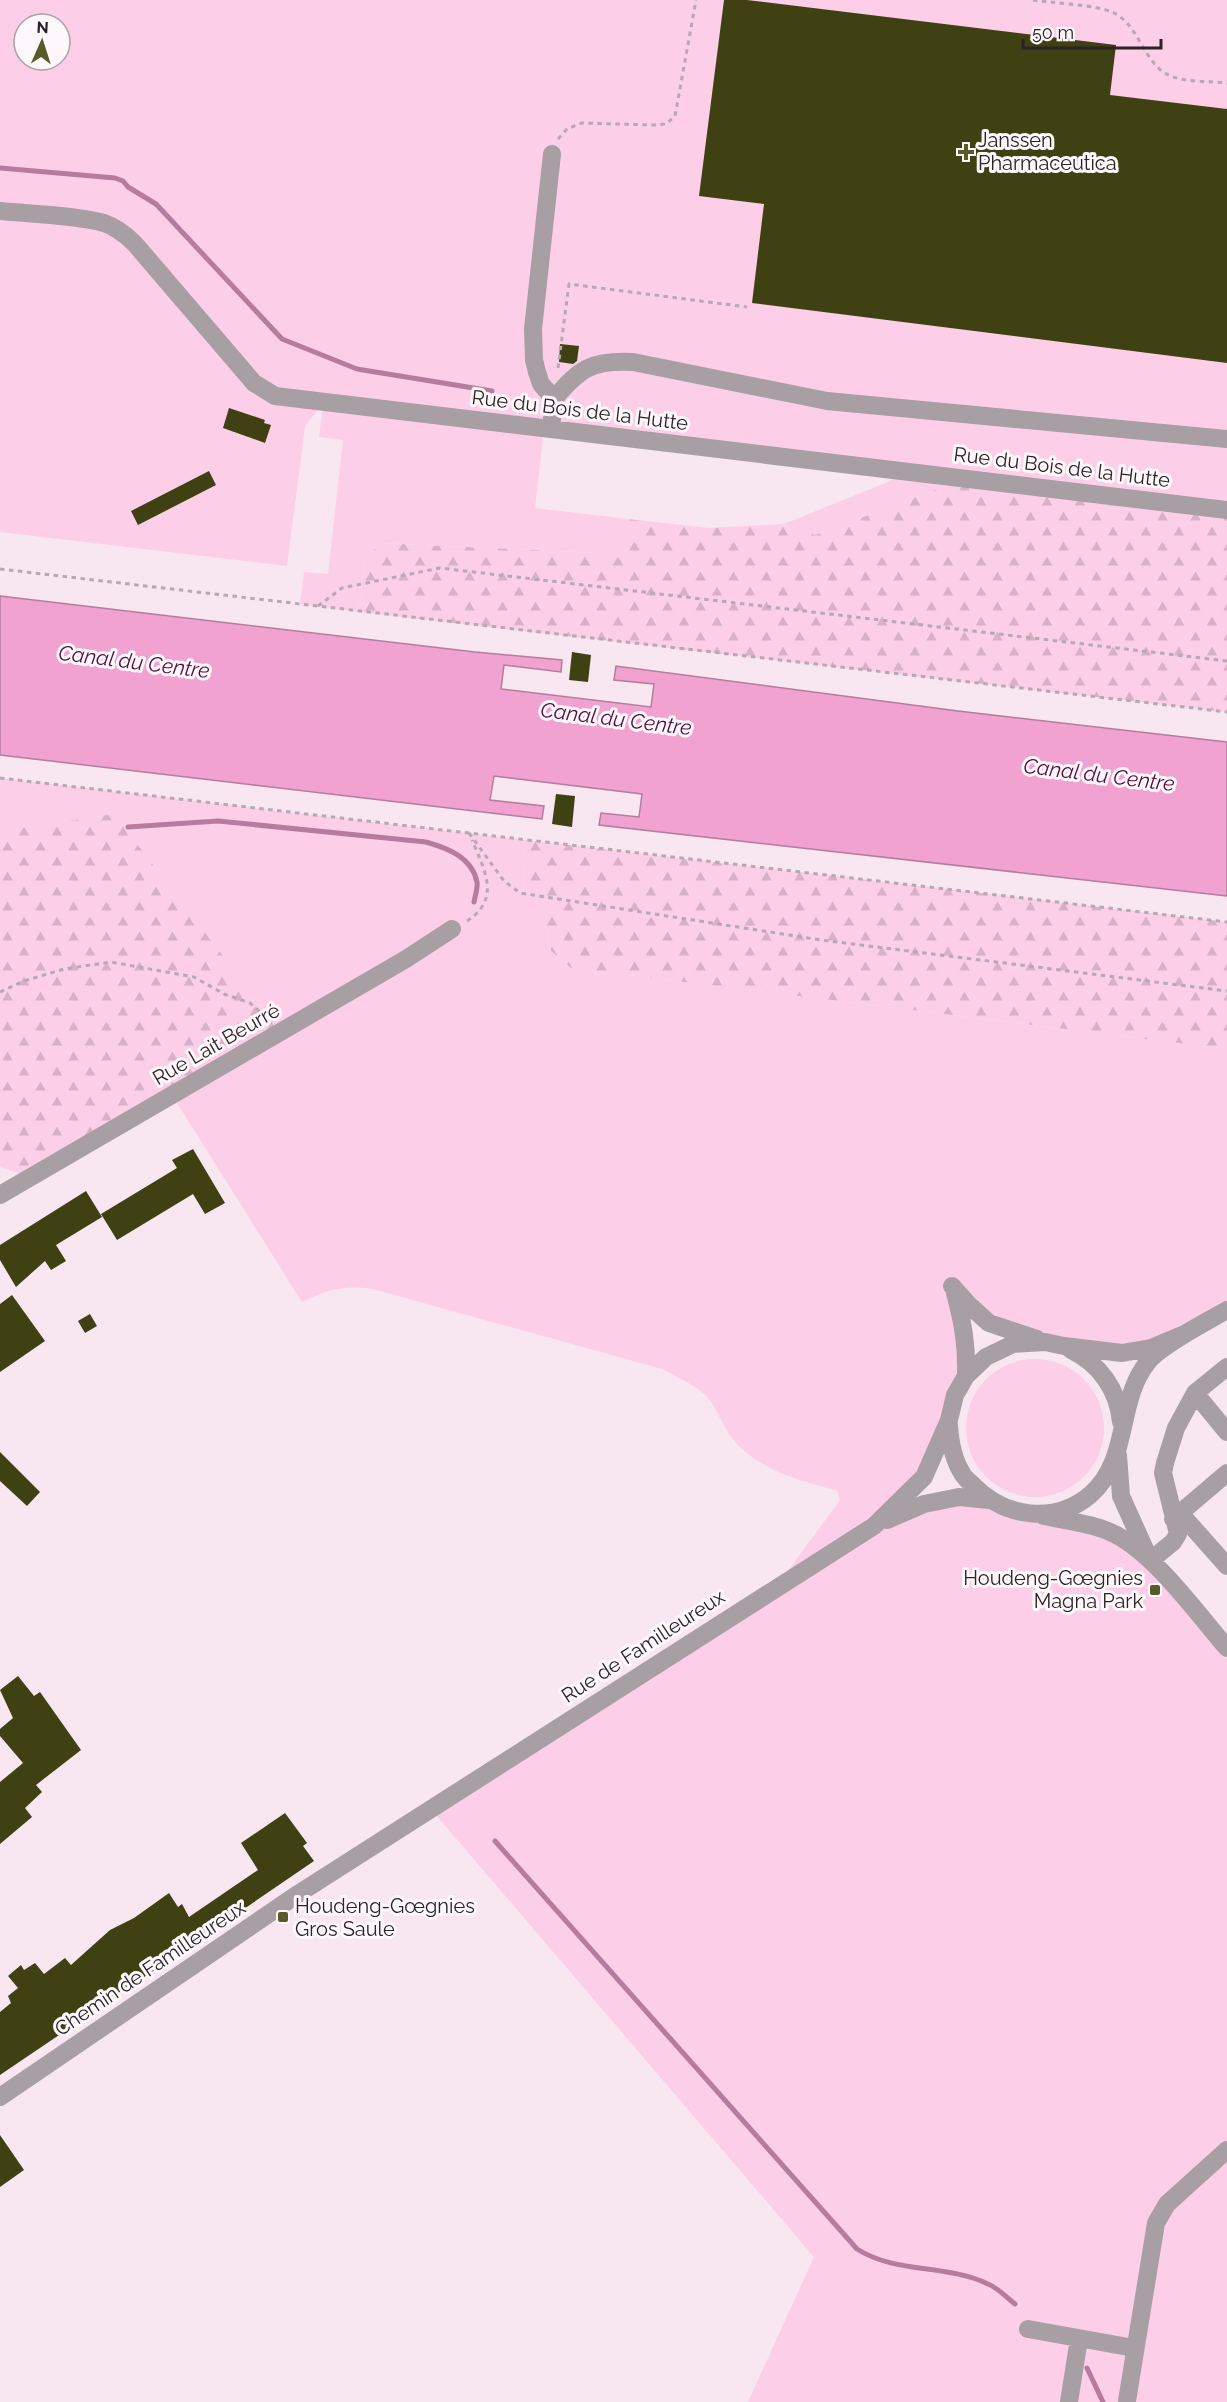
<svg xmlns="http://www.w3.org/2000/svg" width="1227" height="2402" font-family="Raleway,sans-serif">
  <defs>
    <pattern id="forest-firs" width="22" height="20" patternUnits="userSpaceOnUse" patternTransform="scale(1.5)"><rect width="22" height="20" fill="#fdcee8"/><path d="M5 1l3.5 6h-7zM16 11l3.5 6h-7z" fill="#d9b1c7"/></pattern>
  </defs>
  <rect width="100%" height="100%" fill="#f8e6f0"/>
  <path fill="#fdcee8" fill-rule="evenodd" d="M 0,0 L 1227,0 L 1227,510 L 965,479 L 815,535 L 784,524 L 888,482 L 904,472 L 544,428 L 535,508 L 628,519 L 621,554 L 380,543 L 364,562 L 359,612 L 300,604 L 304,572 L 328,574 L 343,440 L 319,437 L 323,404 L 305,426 L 287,566 L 0,532 ZM 24,24 L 60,24 L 60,60 L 24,60 Z
    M 0,778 L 525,840 L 523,886 L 544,910 L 551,951 L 571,968 L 1227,1049 L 1227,1310 L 1151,1348 L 1064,1346 L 969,1305 L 967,1348 L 936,1453 L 876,1525 L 959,1497 L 1119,1536 L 1227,1648 L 1227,2402 L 748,2402 L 814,2257 L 431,1809 L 774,1590 L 840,1500 L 837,1491 C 802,1481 768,1473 741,1448 C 725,1433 722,1419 711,1402 C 700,1386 678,1378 662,1369 L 373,1289 C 343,1285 329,1289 302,1302 L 172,1095 L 114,814 L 0,831 Z
    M966 1428a69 69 0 1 1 138 0a69 69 0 1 1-138 0Z"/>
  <path fill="url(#forest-firs)" d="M 965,479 L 1227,510 L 1227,712 L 359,612 L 364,562 L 380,543 L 621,554 L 628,519 L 709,528 L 784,524 L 815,535 Z
    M 114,814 L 281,1032 L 30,1177 L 0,1167 L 0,831 Z
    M 525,840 L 1227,922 L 1227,1049 L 571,968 L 551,951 L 544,910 L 523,886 Z"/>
  <path fill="#f1a2d0" stroke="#b57c9d" stroke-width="1.5" d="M 0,596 L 475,652 L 562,660 L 561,672 L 504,665 L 501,689 L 651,707 L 654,684 L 614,680 L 616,666 L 958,711 L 1227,742 L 1227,896 L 599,825 L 601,813 L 639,817 L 642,794 L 494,776 L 490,800 L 544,806 L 542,819 L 0,755 Z"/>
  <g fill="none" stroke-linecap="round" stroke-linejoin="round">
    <path stroke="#b57c9d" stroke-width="5" d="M 0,168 L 115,178 L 123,181 L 128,187 L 156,204 L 282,339 L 357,369 L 492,391
      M 128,827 L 218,821 L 426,842 C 447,848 472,857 477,882 C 478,888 475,896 474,902
      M 495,1841 L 857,2249 C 896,2274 947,2264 988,2284 C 998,2288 1006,2297 1015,2304
      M 1087,2368 L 1103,2402"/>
  </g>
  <path fill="#3f4113" d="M 724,0 L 747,0 L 1116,45 L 1110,95 L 1227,109 L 1227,363 L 752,303 L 764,204 L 699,196 Z
    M 560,344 L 579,346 L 577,361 L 573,364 L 559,362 Z
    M 229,408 L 265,420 L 264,423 L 271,425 L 265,443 L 223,428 Z
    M 209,471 L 216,485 L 138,525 L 131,511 Z
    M 572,652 L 591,655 L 588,682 L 569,680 Z
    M 556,794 L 575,796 L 572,827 L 552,824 Z
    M 193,1149 L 225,1203 L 205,1214 L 193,1194 L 117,1240 L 101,1214 L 177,1168 L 172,1160 Z
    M 86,1191 L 102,1217 L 56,1245 L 66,1261 L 51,1270 L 45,1261 L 16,1287 L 0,1260 L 0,1245 Z
    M 12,1295 L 45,1341 L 0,1372 L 0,1304 Z
    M 90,1314 L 97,1326 L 85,1333 L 78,1321 Z
    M 0,1452 L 40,1492 L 27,1506 L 0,1481 Z
    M 18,1676 L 34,1696 L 40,1692 L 81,1750 L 36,1785 L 42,1792 L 25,1808 L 32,1817 L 0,1844 L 0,1782 L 23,1763 L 0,1736 L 0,1729 L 13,1718 L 0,1690 Z
    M 285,1813 L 307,1843 L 303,1846 L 314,1861 L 153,1971 L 135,1983 L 134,1981 L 99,2008 L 0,2075 L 0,2012 L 11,2003 L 8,1996 L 18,1988 L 8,1976 L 21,1965 L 24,1970 L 35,1963 L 44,1974 L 65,1958 L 71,1965 L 110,1930 L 134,1918 L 169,1893 L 178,1907 L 182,1904 L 189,1917 L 258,1870 L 241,1843 Z
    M 0,2135 L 24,2170 L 0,2187 Z"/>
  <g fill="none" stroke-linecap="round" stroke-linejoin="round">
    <path stroke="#b7a9b1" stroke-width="3" stroke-dasharray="4.5 4.5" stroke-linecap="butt" d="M 1033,0 C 1052,3 1097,5 1112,12 C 1137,23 1142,56 1163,72 C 1179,83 1208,81 1227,83
      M 558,139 L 567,129 L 582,123 L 654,125 L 666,124 L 675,116 L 696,0
      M 558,368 L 569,284 L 747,307
      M 0,569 L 1227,712
      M 318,606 L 342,588 L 440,568 L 1227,661
      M 0,778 L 1227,922
      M 469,833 L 504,881 L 520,893 L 821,940 L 1227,991
      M 467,921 C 501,899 485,871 472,840
      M 0,992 L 24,981 L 64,969 L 111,962 L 194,977 L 224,994 L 250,1003 L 267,1018"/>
    <path stroke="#a79fa3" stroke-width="18" d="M 0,211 C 30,214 76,215 104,223 C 116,227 126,235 135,244 L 254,383 L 275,396 L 1227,510
      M 554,399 C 580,368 592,360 633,362 L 827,401 L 1227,439
      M 551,429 L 554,399 L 541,384 L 537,372 L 534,360 L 533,329 L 552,154
      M 0,1195 L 406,959 L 452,929
      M 952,1286 L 969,1305 L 989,1323 L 1037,1339
      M 955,1293 C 963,1323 967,1345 966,1376
      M 1071,1350 C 1100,1364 1118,1390 1121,1422
      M 1195,1393 L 1227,1432
      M 949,1425 C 950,1441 953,1459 962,1473 C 964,1478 970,1482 974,1486 C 1005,1517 1054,1525 1090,1495 C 1131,1459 1116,1403 1147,1363 C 1159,1346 1208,1321 1227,1310
      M 1118,1455 L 1121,1496 L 1148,1556
      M 1180,1513 L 1227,1566
      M 1044,1516 C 1068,1521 1098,1524 1120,1537 C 1159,1560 1197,1613 1227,1648
      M 1173,1519 L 1227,1473
      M 887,1520 L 924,1504 L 959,1497 L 989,1500
      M 1151,1560 L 1173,1542 L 1178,1534 L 1163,1473 L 1165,1463 L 1176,1428 L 1195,1393 L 1227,1367
      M 0,2097 L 298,1894 L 874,1526 L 924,1477 L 949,1420 L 955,1395 L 966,1376 L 986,1357 L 1013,1344 L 1045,1342 L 1064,1346 L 1122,1353 L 1151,1348 L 1187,1333
      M 1028,2329 L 1134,2348
      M 1127,2401 L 1156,2223 L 1167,2204 L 1227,2150
      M 1069,2402 L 1079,2339"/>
  </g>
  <g fill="#585b28" stroke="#fef7fb" stroke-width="2">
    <path d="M963 143h6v6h6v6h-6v6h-6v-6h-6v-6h6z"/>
    <rect x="1149" y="1584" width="12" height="12" rx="3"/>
    <rect x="277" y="1911" width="12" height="12" rx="3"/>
  </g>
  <g text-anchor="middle" stroke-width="6" stroke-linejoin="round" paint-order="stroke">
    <g font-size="20" fill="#2a2427" stroke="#fef7fb" text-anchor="start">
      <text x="978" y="147">Janssen<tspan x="978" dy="23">Pharmaceutica</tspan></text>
      <text x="1143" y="1585" text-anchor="end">Houdeng-Gœgnies<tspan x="1143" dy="23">Magna Park</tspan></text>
      <text x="295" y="1913">Houdeng-Gœgnies<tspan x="295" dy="23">Gros Saule</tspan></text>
    </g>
    <g font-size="20" fill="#2a2427" stroke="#fef7fb">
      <text transform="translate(580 410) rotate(7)" y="7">Rue du Bois de la Hutte</text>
      <text transform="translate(1062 467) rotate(7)" y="7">Rue du Bois de la Hutte</text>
      <text transform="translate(216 1044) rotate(-30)" y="7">Rue Lait Beurré</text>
      <text transform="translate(643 1646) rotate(-33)" y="7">Rue de Familleureux</text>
      <text transform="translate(150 1968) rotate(-34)" y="7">Chemin de Familleureux</text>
    </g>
    <g font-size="21" font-style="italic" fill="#530f3e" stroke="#fef7fb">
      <text transform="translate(134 662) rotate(7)" y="7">Canal du Centre</text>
      <text transform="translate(616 719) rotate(7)" y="7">Canal du Centre</text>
      <text transform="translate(1099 775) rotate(7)" y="7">Canal du Centre</text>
    </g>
  </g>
  <g transform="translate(42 42) rotate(3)"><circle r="28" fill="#fef7fb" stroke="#a9a3a6" stroke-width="1.5"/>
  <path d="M0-4.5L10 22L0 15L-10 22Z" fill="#585b28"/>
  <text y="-9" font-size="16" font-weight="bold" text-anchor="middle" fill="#2a2427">N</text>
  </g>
  <path d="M1023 39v9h138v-9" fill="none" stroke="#2a2427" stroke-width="3"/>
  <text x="1032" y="39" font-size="18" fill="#2a2427" stroke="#fef7fb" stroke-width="4.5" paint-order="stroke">50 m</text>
</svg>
